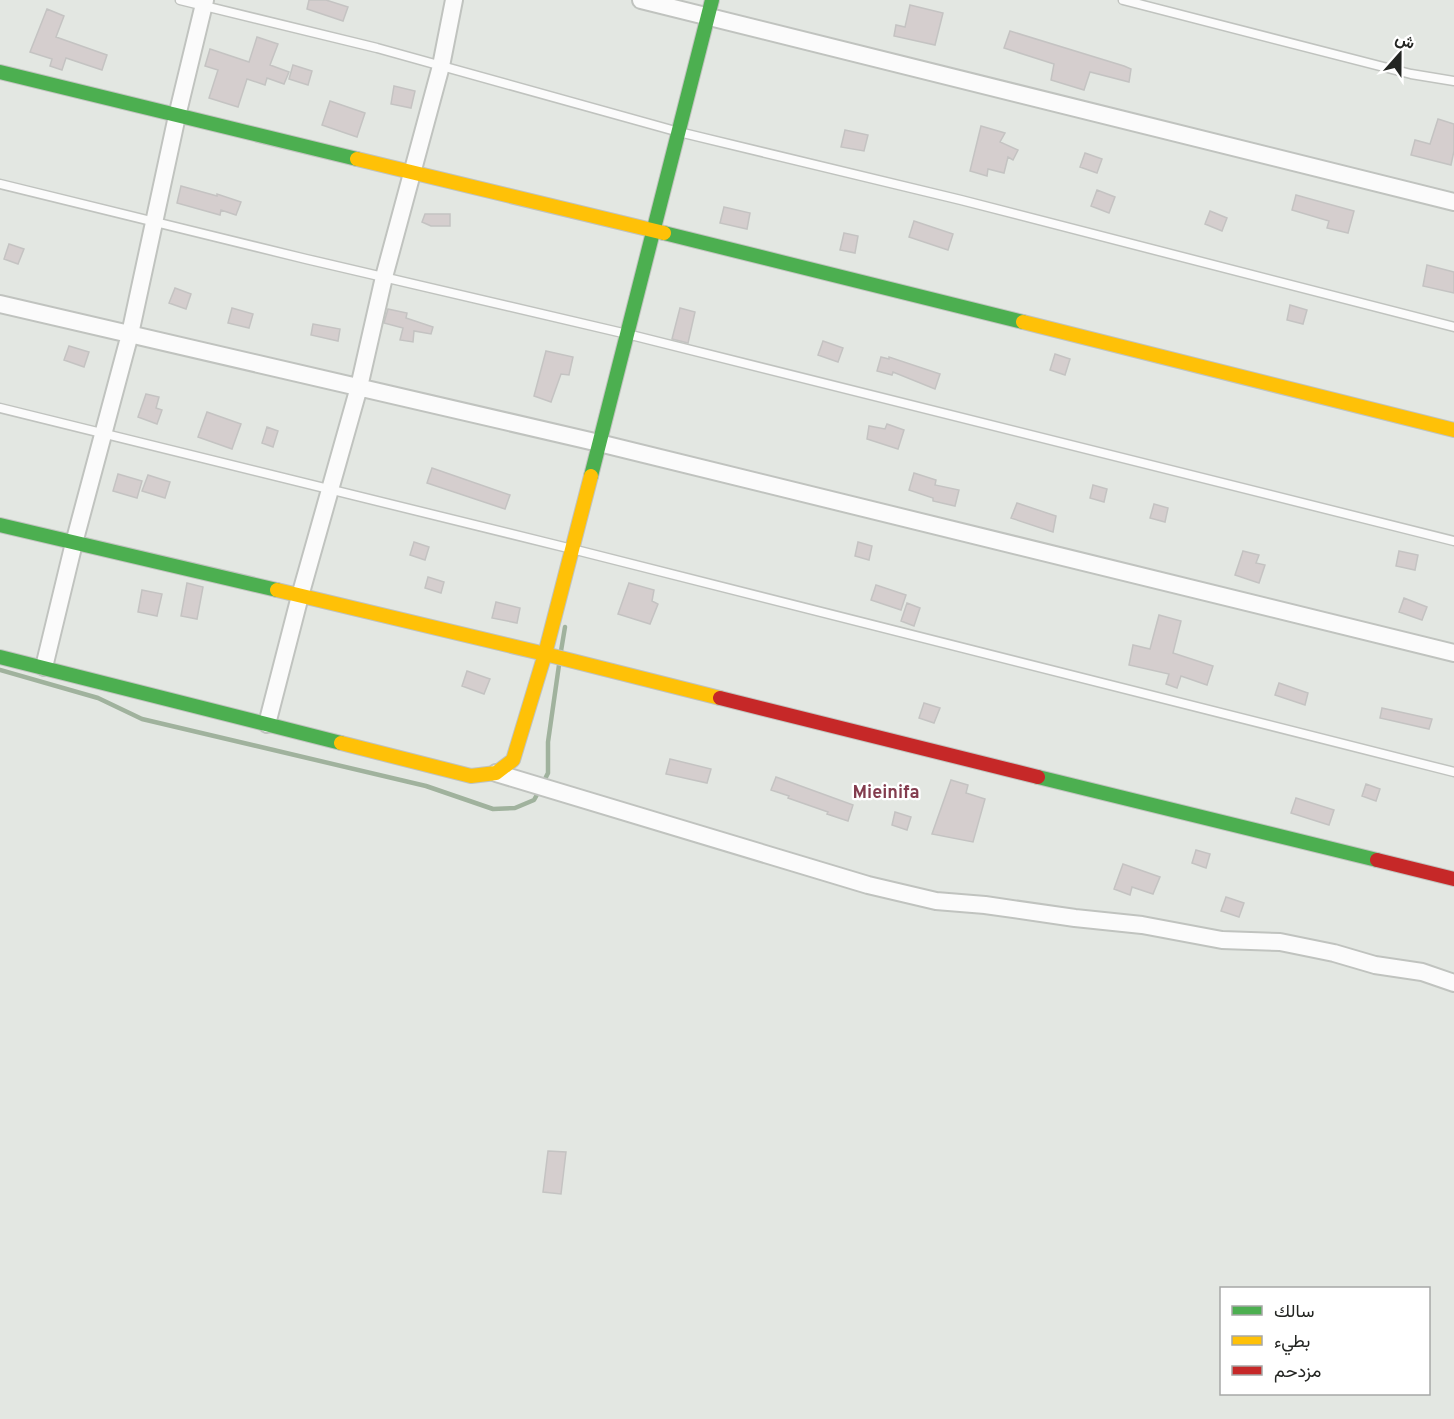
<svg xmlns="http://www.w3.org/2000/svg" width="1454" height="1419" font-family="Overpass,Vazirmatn,sans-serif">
  <rect width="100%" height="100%" fill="#e3e7e2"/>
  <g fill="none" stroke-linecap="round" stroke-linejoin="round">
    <path stroke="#a0b29d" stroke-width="4.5" d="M 561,651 L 565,627
      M 0,670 L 98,698 L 142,719 L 426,786 L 493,809 L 515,808 L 534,800 L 539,791
      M 543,783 L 548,773 L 548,742 L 559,665"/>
  </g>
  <path fill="#d5cece" stroke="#c4c3c2" stroke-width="1.5" d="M 309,0 L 326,0 L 348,7 L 343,21 L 307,9 Z
    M 910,5 L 943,13 L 935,45 L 894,36 L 896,25 L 905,27 Z
    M 47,9 L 64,16 L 56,37 L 107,55 L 102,70 L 66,58 L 62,70 L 50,66 L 52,59 L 30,52 Z
    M 1010,31 L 1124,66 L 1131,69 L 1129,82 L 1090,72 L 1084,90 L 1051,80 L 1054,64 L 1004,48 Z
    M 257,37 L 278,44 L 270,65 L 289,72 L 284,84 L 267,78 L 265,85 L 247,79 L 238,107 L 209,98 L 218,70 L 205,66 L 210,49 L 249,62 Z
    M 293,65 L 312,71 L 308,85 L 289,79 Z
    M 394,86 L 415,91 L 411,108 L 391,104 Z
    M 330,101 L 365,113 L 357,137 L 322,125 Z
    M 1438,119 L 1454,124 L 1454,151 L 1451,165 L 1411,155 L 1415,140 L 1430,144 Z
    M 981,126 L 1005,133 L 1000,142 L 1018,150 L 1013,160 L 1008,157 L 1004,173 L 988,169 L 987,176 L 970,171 Z
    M 845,130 L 868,135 L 864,151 L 841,147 Z
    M 1085,153 L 1102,159 L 1097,173 L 1080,167 Z
    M 181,186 L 217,196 L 217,194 L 241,202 L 236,215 L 221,210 L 220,215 L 177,203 Z
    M 1097,190 L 1115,197 L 1109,213 L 1091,206 Z
    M 1296,195 L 1354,211 L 1348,233 L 1327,228 L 1329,221 L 1292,210 Z
    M 724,207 L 750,213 L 747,229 L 720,223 Z
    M 1210,211 L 1227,218 L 1222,231 L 1205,224 Z
    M 425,214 L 450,214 L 450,226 L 431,226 L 422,222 Z
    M 914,221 L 953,234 L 948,250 L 909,237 Z
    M 844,233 L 858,236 L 855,253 L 840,250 Z
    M 9,244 L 24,249 L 18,264 L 4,259 Z
    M 1427,265 L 1454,272 L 1454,293 L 1423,286 Z
    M 175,288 L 191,294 L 186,309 L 169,303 Z
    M 1290,305 L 1307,310 L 1303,324 L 1287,320 Z
    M 232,308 L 253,314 L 249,328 L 228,323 Z
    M 680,308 L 695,312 L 688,343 L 672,339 Z
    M 388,309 L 407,313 L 406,318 L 433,327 L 431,334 L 414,331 L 413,342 L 400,340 L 403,328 L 384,323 Z
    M 313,324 L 340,329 L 338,341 L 311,335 Z
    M 823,341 L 843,348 L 838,362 L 818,355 Z
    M 69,346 L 89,352 L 84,367 L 64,360 Z
    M 546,351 L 573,357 L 569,375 L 561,374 L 551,402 L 534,396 Z
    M 1055,354 L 1070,359 L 1065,375 L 1050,370 Z
    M 881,357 L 889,359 L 889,357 L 940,374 L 935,389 L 893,372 L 892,375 L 877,371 Z
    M 146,394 L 159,397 L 156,408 L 162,410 L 157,424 L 138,417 Z
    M 207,412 L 241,424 L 232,449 L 198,437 Z
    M 887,424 L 904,430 L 898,449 L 867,439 L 869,426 L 885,429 Z
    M 267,427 L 278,431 L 273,447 L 262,443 Z
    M 432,468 L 510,495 L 505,509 L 427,483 Z
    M 914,473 L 936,480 L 935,485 L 959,490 L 955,506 L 933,501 L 933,498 L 909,490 Z
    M 118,474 L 142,481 L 137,498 L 113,491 Z
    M 148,475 L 170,482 L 165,498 L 142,491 Z
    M 1093,485 L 1107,489 L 1104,502 L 1090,498 Z
    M 1017,503 L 1056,516 L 1053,532 L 1011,518 Z
    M 1154,504 L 1168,508 L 1165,522 L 1150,518 Z
    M 414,542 L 429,547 L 425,560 L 410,555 Z
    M 858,542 L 872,546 L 869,560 L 855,556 Z
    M 1243,551 L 1259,555 L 1256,563 L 1265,565 L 1259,583 L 1235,575 Z
    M 1399,551 L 1418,555 L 1415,570 L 1396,566 Z
    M 428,577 L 444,582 L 441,593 L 425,588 Z
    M 187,583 L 203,587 L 197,619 L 181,616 Z
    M 629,583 L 654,590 L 652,601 L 658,604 L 650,624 L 618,614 Z
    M 876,585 L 906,595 L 901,610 L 871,600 Z
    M 142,590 L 162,594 L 157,616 L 138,612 Z
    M 1404,598 L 1427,607 L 1422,620 L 1399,612 Z
    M 496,602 L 520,608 L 517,623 L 492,618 Z
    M 907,603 L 920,608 L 914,626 L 901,621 Z
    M 1159,615 L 1181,621 L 1173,653 L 1213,666 L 1207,685 L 1181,676 L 1177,688 L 1166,684 L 1169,674 L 1129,665 L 1133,645 L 1150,649 Z
    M 467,671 L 490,679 L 484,694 L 462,686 Z
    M 1279,683 L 1308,693 L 1305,705 L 1275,695 Z
    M 924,703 L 940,708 L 934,723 L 919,718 Z
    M 1382,708 L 1432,719 L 1429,729 L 1380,718 Z
    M 670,759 L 711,769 L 707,783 L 666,774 Z
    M 776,777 L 853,805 L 848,821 L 827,814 L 828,812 L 788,798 L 789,796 L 771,790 Z
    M 951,780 L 968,785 L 966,793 L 985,799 L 973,842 L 932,834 Z
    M 1366,784 L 1380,789 L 1376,801 L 1362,796 Z
    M 1296,798 L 1334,810 L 1329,825 L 1291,813 Z
    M 895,812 L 911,817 L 907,830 L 892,825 Z
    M 1196,850 L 1210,854 L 1206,868 L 1192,863 Z
    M 1123,864 L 1160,877 L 1153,894 L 1132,887 L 1130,895 L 1114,889 Z
    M 1226,897 L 1244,903 L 1239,917 L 1221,911 Z
    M 548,1151 L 566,1152 L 561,1194 L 543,1192 Z"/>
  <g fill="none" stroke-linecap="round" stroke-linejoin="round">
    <g stroke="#c0c3bf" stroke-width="11">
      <path id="lane" d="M 180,0 L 377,48 L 679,132 L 961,200 L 1454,327
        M 1123,0 L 1411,74 L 1454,81
        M 0,184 L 306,259 L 627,334 L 1454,541
        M 0,408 L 572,549 L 1454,772"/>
    </g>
    <g stroke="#c0c3bf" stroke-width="20">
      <path id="street" d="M 641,0 L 1454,202
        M 0,304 L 599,443 L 1454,653
        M 44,667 L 74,543 L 130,334 L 177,116 L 205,0
        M 267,724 L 300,596 L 359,387 L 384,277 L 441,66 L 454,0
        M 496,773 L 868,885 L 936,901 L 985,905 L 1075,918 L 1142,925 L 1222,940 L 1280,942 L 1334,953 L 1375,965 L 1422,972 L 1454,983"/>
    </g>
    <g stroke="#c0c3bf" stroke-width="16">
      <path id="fast" d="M 0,72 L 357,159
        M 664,233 L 1023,322
        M 591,476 L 712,0
        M 0,525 L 277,590
        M 0,657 L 341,743
        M 1038,777 L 1377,860"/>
    </g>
    <g stroke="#c0c3bf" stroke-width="16">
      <path id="slow" d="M 357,159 L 664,233
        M 1023,322 L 1454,430
        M 277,590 L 545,654 L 720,698
        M 341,743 L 471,776 L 496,773 L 513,760 L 545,654 L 591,476"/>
    </g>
    <g stroke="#c0c3bf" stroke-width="16">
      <path id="jam" d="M 720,698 L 1038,777
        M 1377,860 L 1454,879"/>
    </g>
    <use href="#lane" stroke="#fbfbfb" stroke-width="8"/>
    <use href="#street" stroke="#fbfbfb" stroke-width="16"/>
    <use href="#fast" stroke="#4caf50" stroke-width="14"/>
    <use href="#slow" stroke="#ffc107" stroke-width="14"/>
    <use href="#jam" stroke="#c62828" stroke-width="14"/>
  </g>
  <g text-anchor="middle" stroke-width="4.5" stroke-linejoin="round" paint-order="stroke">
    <g font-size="18" font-weight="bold" fill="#833c4e" stroke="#fff">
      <text x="886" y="798">Mieinifa</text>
    </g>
  </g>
  <rect x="1220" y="1287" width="210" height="108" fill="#ffffff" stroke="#a7a8a7" stroke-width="1.5"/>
  <rect x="1232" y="1306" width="30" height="9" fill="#4caf50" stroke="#a7a8a7" stroke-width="1.5"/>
  <text x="1274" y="1317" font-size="18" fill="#232522">سالك</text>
  <rect x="1232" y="1336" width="30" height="9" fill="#ffc107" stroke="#a7a8a7" stroke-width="1.5"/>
  <text x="1274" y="1347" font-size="18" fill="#232522">بطيء</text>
  <rect x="1232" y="1366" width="30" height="9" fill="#c62828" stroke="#a7a8a7" stroke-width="1.5"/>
  <text x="1274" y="1377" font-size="18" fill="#232522">مزدحم</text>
  <g transform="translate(1400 54) rotate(21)" stroke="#ffffff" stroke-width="4.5" paint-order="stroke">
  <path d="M0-4.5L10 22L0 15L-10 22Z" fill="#232522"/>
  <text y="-9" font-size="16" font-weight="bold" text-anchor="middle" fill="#232522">ش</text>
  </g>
</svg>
